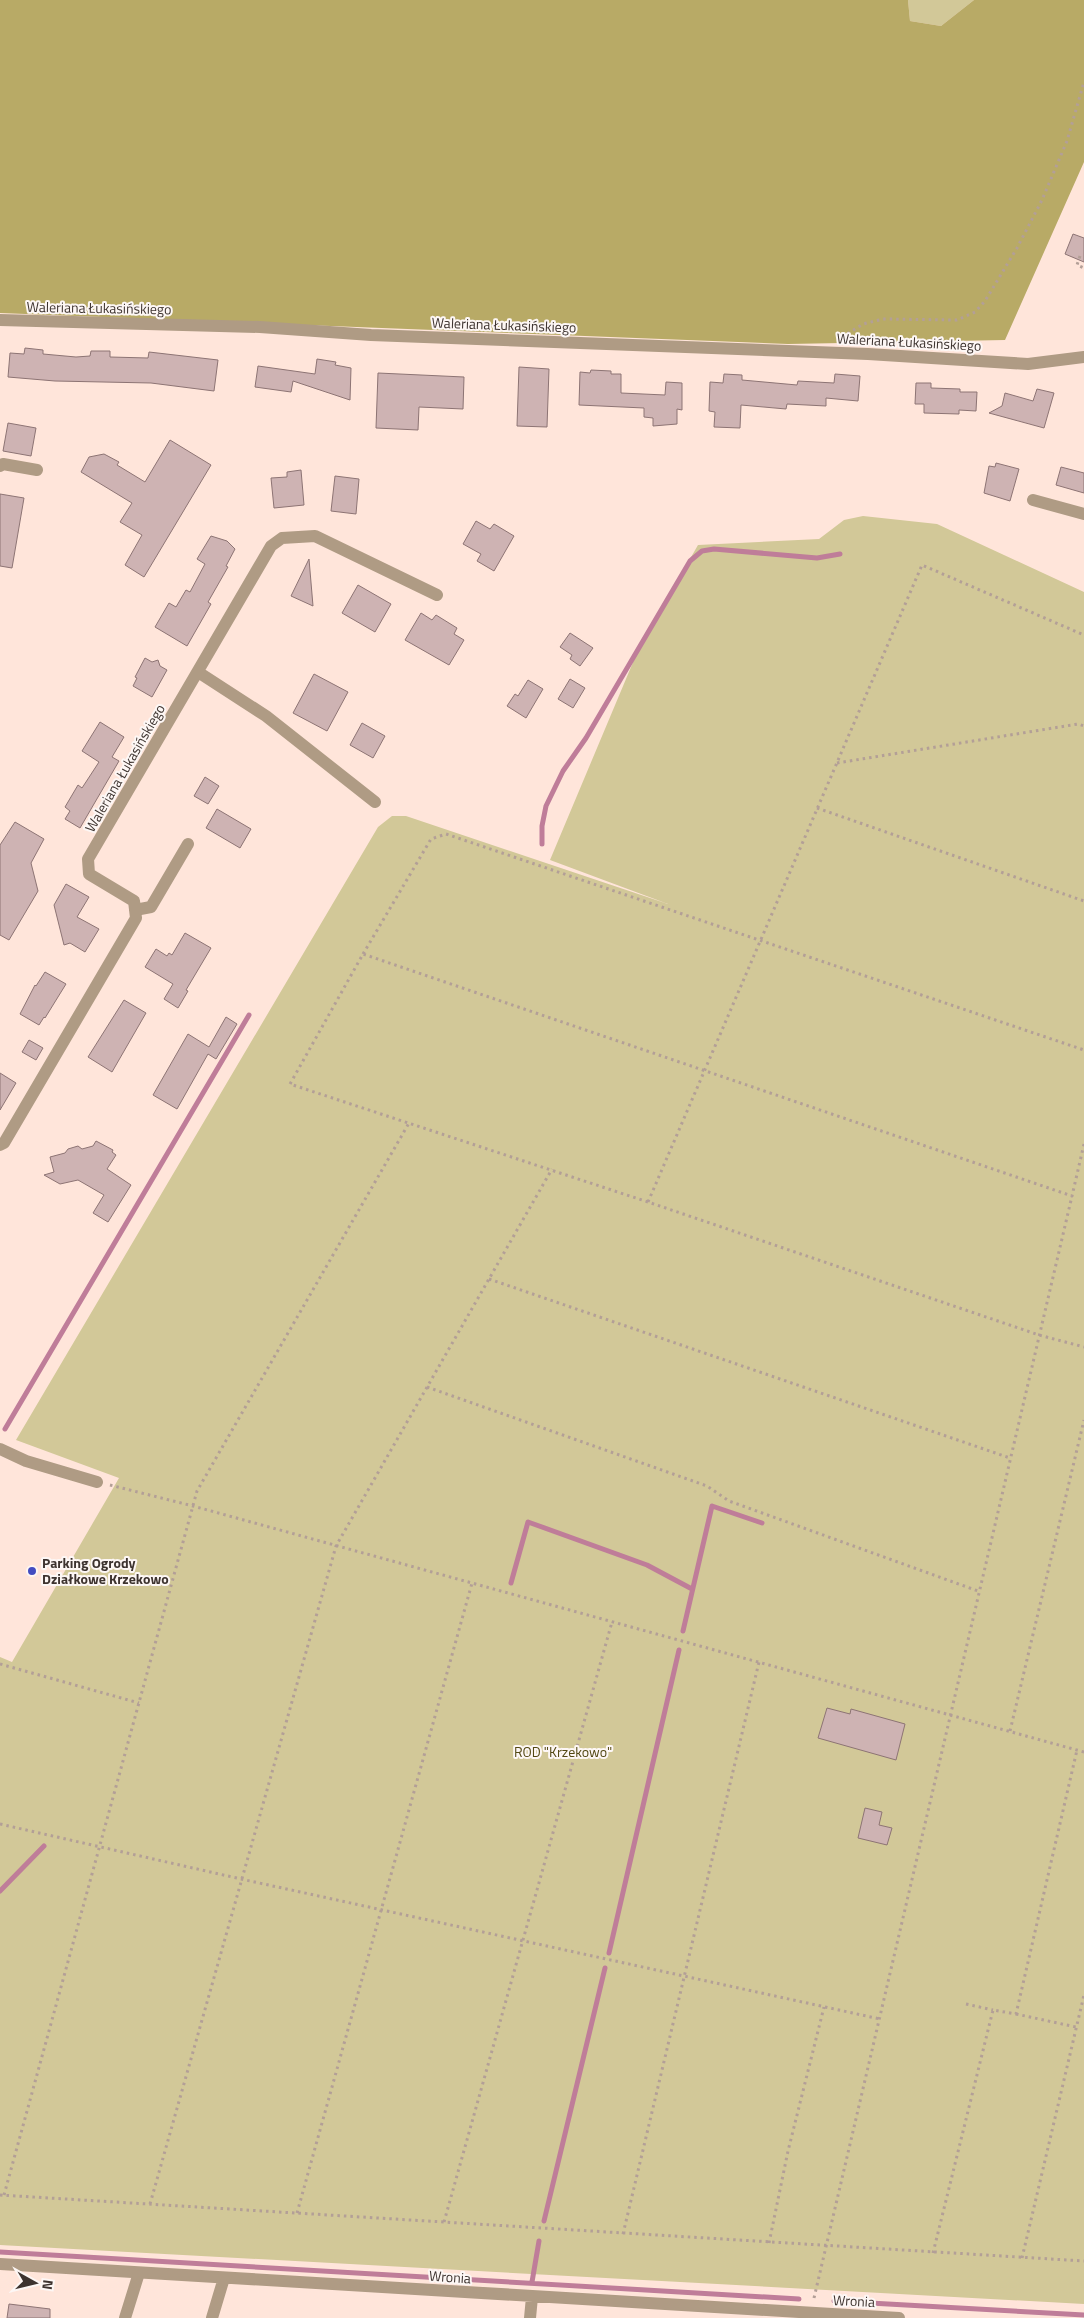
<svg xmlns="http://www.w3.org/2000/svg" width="1084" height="2318" font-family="'Titillium Web',sans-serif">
  <rect width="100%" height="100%" fill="#ffe5da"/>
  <path fill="#d2c898" d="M 908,0 L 974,0 L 941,26 L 910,21 Z
    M 863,516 L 937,524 L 1084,592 L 1084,2304 L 0,2245 L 0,1657 L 12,1662 L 119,1478 L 16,1440 L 378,827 L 392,816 L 406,816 L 668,904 L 550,860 L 639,648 L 698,545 L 819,539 L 844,520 Z"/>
  <path fill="#b8aa66" d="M 0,0 L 908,0 L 910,21 L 941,26 L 974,0 L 1084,0 L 1084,162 L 1005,340 L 788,344 L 0,313 Z"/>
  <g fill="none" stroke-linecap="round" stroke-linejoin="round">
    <path stroke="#bf7d99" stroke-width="5" d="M 542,844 L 542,826 L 546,806 L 563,771 L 586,738 L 690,561 L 702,551 L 714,549 L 817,558 L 840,554
      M 5,1429 L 249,1015
      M 511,1583 L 528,1522 L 647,1565 L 692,1589
      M 683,1631 L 712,1506 L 762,1523
      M 0,1891 L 44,1846
      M 609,1953 L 679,1650
      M 544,2221 L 605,1968
      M 0,2252 L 799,2299
      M 532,2282 L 539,2241
      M 834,2301 L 1084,2315"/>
  </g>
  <path fill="#ceb3b3" stroke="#8d7474" d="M 1073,234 L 1084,238 L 1084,262 L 1065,254 Z
    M 25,348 L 43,350 L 43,354 L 76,357 L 90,356 L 91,351 L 110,351 L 110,357 L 148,358 L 149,352 L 218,360 L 214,391 L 151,383 L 55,381 L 8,377 L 10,353 L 24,354 Z
    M 317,359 L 336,362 L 335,365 L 351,368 L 350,400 L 293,381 L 291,392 L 255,387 L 258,366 L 315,374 Z
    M 519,367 L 549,369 L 547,427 L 517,426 Z
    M 591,370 L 611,371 L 611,374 L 621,374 L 621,393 L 665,395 L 666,382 L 682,383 L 682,410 L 677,409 L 677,424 L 653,426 L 653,418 L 644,417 L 644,408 L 579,405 L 580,372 L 590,373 Z
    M 378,373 L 464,377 L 463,409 L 419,407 L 418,430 L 376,428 Z
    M 724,374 L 742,375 L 742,380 L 797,385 L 798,381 L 834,383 L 835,374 L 860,376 L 858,401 L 826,398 L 826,406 L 787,404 L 786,409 L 741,405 L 740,428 L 714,427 L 715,412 L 709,411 L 710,382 L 723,383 Z
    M 916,383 L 931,383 L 931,388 L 960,389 L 960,392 L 977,392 L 976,411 L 959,410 L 959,414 L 924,413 L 924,404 L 915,404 Z
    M 1037,389 L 1054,393 L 1044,428 L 989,413 L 1002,406 L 1005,393 L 1033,401 Z
    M 8,423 L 36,428 L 31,456 L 3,451 Z
    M 170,440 L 211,465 L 144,577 L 125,565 L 142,535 L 120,522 L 132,503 L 81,472 L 89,457 L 104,454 L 119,462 L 117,465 L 145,482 Z
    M 996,463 L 1019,469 L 1010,501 L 984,493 L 989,466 L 995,467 Z
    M 1061,467 L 1084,473 L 1084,493 L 1056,485 Z
    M 301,470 L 304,505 L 274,508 L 271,478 L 287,477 L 287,472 Z
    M 335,476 L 359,479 L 356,514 L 331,511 Z
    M 0,494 L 24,498 L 12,568 L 0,566 Z
    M 476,521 L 490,529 L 494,524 L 514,536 L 494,571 L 477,561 L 481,554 L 463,544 Z
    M 211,536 L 227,541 L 235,549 L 226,566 L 228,567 L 208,602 L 211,604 L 187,646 L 155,627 L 169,603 L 176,607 L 186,590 L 190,592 L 205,564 L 197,559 Z
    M 309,559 L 313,606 L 291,596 Z
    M 358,585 L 391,604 L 375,632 L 342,613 Z
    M 421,613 L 432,620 L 436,615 L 457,628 L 454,634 L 464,640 L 449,665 L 405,640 Z
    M 570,633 L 593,648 L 580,666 L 570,659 L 572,655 L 560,647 Z
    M 145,658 L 152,662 L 158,660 L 160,666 L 167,670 L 152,697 L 133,686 L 137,678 L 135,677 Z
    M 314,674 L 348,692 L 327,731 L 293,713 Z
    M 570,679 L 585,688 L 573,708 L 558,699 Z
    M 528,680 L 543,689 L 526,718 L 507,706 L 515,694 L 518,696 Z
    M 100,722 L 124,737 L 112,757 L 119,761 L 80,828 L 65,819 L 70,811 L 65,807 L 78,785 L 82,788 L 99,762 L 82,751 Z
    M 362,723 L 385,736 L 373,758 L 350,745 Z
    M 205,777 L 219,786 L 208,804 L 194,796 Z
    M 217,809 L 251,829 L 240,848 L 206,828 Z
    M 15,822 L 44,839 L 31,863 L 38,891 L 9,940 L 0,935 L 0,845 Z
    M 66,884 L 89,897 L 77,917 L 99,929 L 85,952 L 70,943 L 64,945 L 54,905 Z
    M 185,933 L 211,948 L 186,990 L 188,991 L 178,1008 L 164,999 L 173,984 L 145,967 L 156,949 L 167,956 L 169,953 L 172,955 Z
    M 45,972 L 66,984 L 45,1018 L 44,1017 L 39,1025 L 20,1014 L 35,985 L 36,986 Z
    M 124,1000 L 146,1013 L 112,1072 L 88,1057 Z
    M 226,1017 L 237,1024 L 216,1059 L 208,1054 L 177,1109 L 153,1095 L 188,1034 L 209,1047 Z
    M 29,1040 L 43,1048 L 36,1060 L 22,1052 Z
    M 0,1073 L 16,1083 L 0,1110 Z
    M 96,1141 L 113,1150 L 112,1152 L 116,1155 L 107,1169 L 131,1185 L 108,1222 L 93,1213 L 104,1195 L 78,1180 L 60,1184 L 44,1175 L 54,1172 L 50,1157 L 65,1153 L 68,1149 L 78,1146 L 82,1149 L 93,1146 Z
    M 827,1708 L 850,1714 L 851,1709 L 905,1724 L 896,1760 L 818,1738 Z
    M 865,1808 L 882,1812 L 879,1825 L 892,1828 L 887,1845 L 858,1838 Z
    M 9,2304 L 50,2309 L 50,2318 L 7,2318 Z"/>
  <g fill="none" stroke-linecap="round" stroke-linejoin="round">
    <path stroke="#b39f97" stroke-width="3" stroke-dasharray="2.5 4" stroke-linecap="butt" d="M 1080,256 L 1077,265 L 1084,268
      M 844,339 L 847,334 L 863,324 L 883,319 L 957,320 L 975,312 L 985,301 L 1017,248 L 1042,200 L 1067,141 L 1084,82
      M 837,763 L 1078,724 L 1084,726
      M 817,808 L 1084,901
      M 363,954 L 431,839 L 446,834 L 1084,1050
      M 1084,1144 L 1072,1196 L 363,954 L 290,1084 L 648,1202 L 1039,1335 L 1084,1347
      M 648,1202 L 922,565 L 1084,635
      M 489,1279 L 1010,1458
      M 427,1387 L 707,1486 L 729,1501 L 978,1591
      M 110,1485 L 193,1506 L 1084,1752
      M 0,1664 L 139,1703
      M 1010,1731 L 1084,1420
      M 0,1824 L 241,1879 L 880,2019
      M 966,2004 L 993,2010
      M 1016,2014 L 1076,2027
      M 0,2195 L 1084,2261
      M 4,2195 L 197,1491 L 409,1123
      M 150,2204 L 336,1546 L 552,1169
      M 297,2213 L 472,1583
      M 444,2222 L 612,1622
      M 623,2234 L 759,1662
      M 769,2243 L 788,2151 L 824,2007
      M 933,2253 L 993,2010 L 1016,2014 L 1077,1750
      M 1022,2258 L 1084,1995
      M 814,2298 L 1072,1196"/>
    <path stroke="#af9b84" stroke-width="12" d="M 0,320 L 260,327 L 371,335 L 868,354 L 1028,364 L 1084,357
      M 0,466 L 3,464 L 37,470
      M 1033,500 L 1084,514
      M 198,672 L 266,716 L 375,802
      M 135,910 L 151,907 L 188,844
      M 0,1145 L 4,1143 L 136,918 L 134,901 L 89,874 L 88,859 L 271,546 L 282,538 L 315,536 L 437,595
      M 0,1449 L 26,1461 L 97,1482
      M 0,2264 L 899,2318
      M 125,2318 L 139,2273
      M 212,2318 L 224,2278
      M 530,2318 L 532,2297"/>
  </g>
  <circle fill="#434cc0" stroke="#fdf7f5" stroke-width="2" cx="32" cy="1571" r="5"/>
  <g text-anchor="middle" stroke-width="4" stroke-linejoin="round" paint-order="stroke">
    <g font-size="14" fill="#3d332f" stroke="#fdf7f5">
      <text transform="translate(99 308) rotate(1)" y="5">Waleriana Łukasińskiego</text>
      <text transform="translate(504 325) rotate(2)" y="5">Waleriana Łukasińskiego</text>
      <text transform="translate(909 342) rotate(3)" y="5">Waleriana Łukasińskiego</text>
      <text transform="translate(125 768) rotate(-60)" y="5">Waleriana Łukasińskiego</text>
      <text transform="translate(450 2277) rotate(4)" y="5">Wronia</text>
      <text transform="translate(854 2301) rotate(3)" y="5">Wronia</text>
    </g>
    <g font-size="14" font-weight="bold" fill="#3d332f" stroke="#fdf7f5" text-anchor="start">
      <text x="42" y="1568">Parking Ogrody<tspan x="42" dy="16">Działkowe Krzekowo</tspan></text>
    </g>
    <g font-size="14" fill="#534813" stroke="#fdf7f5">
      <text x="563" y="1757">ROD "Krzekowo"</text>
    </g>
  </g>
  <g transform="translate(35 2283) rotate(98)" stroke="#fdf7f5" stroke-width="4" paint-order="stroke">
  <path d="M0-4L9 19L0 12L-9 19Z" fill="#3d332f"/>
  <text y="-8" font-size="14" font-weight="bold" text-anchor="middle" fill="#3d332f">N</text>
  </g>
</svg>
